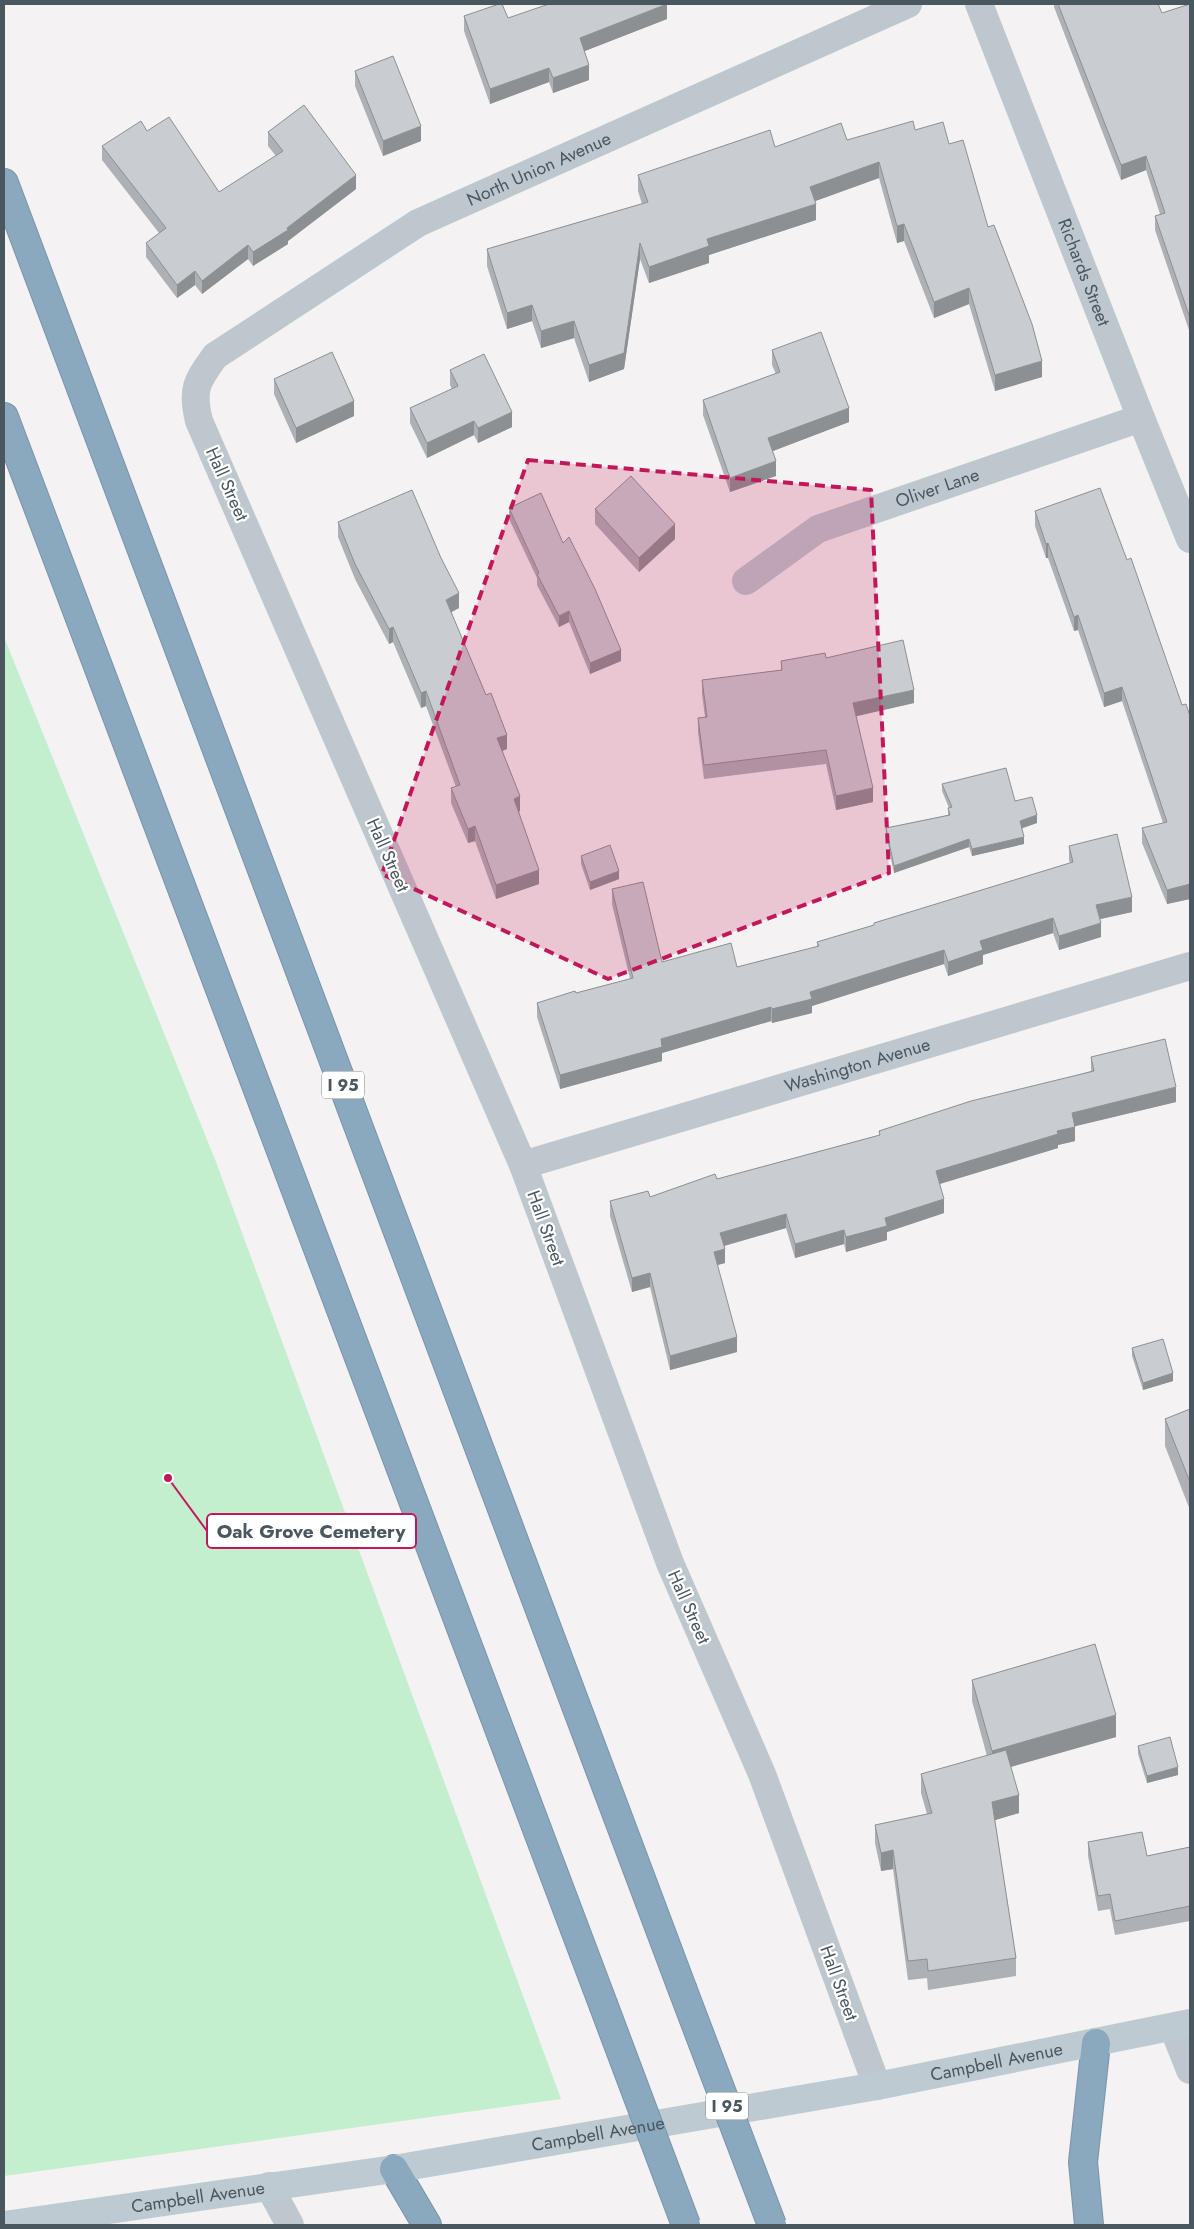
<svg xmlns="http://www.w3.org/2000/svg" width="1194" height="2229" font-family="Jost,sans-serif">
  <rect width="100%" height="100%" fill="#f4f2f2"/>
  <path fill="#c3efcf" d="M 4,637 L 216,1162 L 561,2099 L 4,2176 Z"/>
  <g fill="none" stroke-linecap="round" stroke-linejoin="round">
    <g stroke="#7794aa" stroke-width="30">
      <path id="motorway" d="M 4,183 L 682,1988
        M 4,417 L 603,2004
        M 394,2169 L 427,2225
        M 1089,2225 L 1083,2162 L 1096,2043"/>
    </g>
    <g stroke="#bec7cd" stroke-width="28">
      <path id="s1" d="M 979,4 L 1141,418 L 1190,539"/>
      <path id="s2" d="M 746,581 L 818,529 L 1141,418"/>
      <path id="s3" d="M 523,1165 L 1190,966"/>
      <path d="M 1173,2027 L 1190,2070"/>
      <path id="s4" d="M 877,2086 L 762,1774 L 670,1563 L 523,1165 L 199,421 C 191,389 197,381 215,356 L 418,223 L 908,4"/>
      <path d="M 269,2186 L 290,2225"/>
    </g>
    <path stroke="#becad2" stroke-width="28" id="s5" d="M 4,2225 L 394,2169 L 877,2086 L 1190,2023"/>
    <use href="#motorway" stroke="#8ba9be" stroke-width="28"/>
    <g stroke="#7794aa" stroke-width="30" stroke-linecap="butt">
      <path id="motorway-bridge" d="M 682,1988 L 772,2225
        M 603,2004 L 686,2225"/>
    </g>
    <use href="#motorway-bridge" stroke="#8ba9be" stroke-width="28"/>
  </g>
  <path fill="#adb0b4" d="M 1054,4 L 1158,4 L 1162,13 L 1190,4 L 1190,333 L 1155,230 L 1155,216 L 1160,214 L 1146,170 L 1121,180 L 1054,7 Z
    M 464,16 L 508,18 L 667,19 L 584,51 L 589,80 L 553,93 L 549,82 L 490,104 L 464,31 Z
    M 355,71 L 421,141 L 383,156 L 355,86 Z
    M 915,130 L 949,144 L 988,227 L 1042,377 L 995,391 L 969,304 L 934,318 L 904,241 L 897,243 L 879,178 L 815,201 L 816,220 L 709,255 L 709,263 L 649,283 L 640,259 L 624,369 L 589,382 L 574,338 L 541,348 L 532,321 L 507,329 L 487,266 L 487,249 L 642,204 L 638,191 L 638,175 L 775,147 L 847,140 Z
    M 147,131 L 219,192 L 276,156 L 268,146 L 268,132 L 356,189 L 288,241 L 288,244 L 253,266 L 248,259 L 202,294 L 195,285 L 177,298 L 146,257 L 146,243 L 159,233 L 102,160 L 102,146 Z
    M 772,350 L 849,422 L 772,451 L 776,476 L 730,492 L 703,415 L 703,400 L 776,374 L 772,365 Z
    M 450,370 L 512,427 L 478,443 L 474,435 L 427,458 L 410,423 L 410,408 L 452,389 L 450,385 Z
    M 274,379 L 354,416 L 296,443 L 274,394 Z
    M 509,508 L 563,543 L 621,661 L 590,674 L 569,622 L 559,627 L 537,585 L 537,578 L 509,519 Z
    M 595,509 L 675,539 L 639,572 L 595,524 Z
    M 1035,511 L 1127,560 L 1182,705 L 1190,716 L 1190,899 L 1167,904 L 1142,843 L 1142,828 L 1163,823 L 1122,701 L 1104,707 L 1078,630 L 1074,631 L 1048,558 L 1046,558 L 1035,526 Z
    M 338,522 L 459,608 L 451,612 L 507,749 L 502,751 L 520,811 L 519,812 L 539,884 L 496,899 L 475,841 L 468,843 L 451,803 L 451,788 L 456,787 L 426,706 L 421,708 L 393,642 L 389,644 L 355,579 L 338,537 Z
    M 826,658 L 914,703 L 856,716 L 873,802 L 836,810 L 826,764 L 704,779 L 698,732 L 698,718 L 705,717 L 702,694 L 702,680 L 781,670 L 781,661 Z
    M 942,784 L 1015,801 L 1037,823 L 1022,828 L 1024,844 L 972,856 L 969,847 L 894,873 L 886,836 L 886,828 L 948,815 L 948,808 L 949,808 L 942,791 Z
    M 1069,846 L 1132,912 L 1100,919 L 1101,937 L 1059,950 L 1053,933 L 983,955 L 983,964 L 948,976 L 944,964 L 812,1006 L 812,1013 L 772,1023 L 771,1021 L 662,1053 L 662,1061 L 560,1089 L 537,1017 L 537,1003 L 630,979 L 612,904 L 612,889 L 662,962 L 737,967 L 817,947 L 817,942 L 874,925 L 874,923 L 1070,863 L 1069,860 Z
    M 581,856 L 619,879 L 590,890 L 581,864 Z
    M 1091,1057 L 1176,1102 L 1075,1126 L 1075,1141 L 1058,1145 L 1058,1148 L 940,1184 L 944,1213 L 887,1232 L 887,1240 L 846,1252 L 844,1244 L 795,1258 L 786,1228 L 724,1246 L 725,1263 L 717,1265 L 737,1352 L 670,1370 L 650,1287 L 632,1292 L 610,1216 L 610,1201 L 650,1197 L 879,1135 L 879,1131 L 1091,1071 Z
    M 1132,1348 L 1173,1381 L 1143,1390 L 1132,1356 Z
    M 1190,1409 L 1190,1510 L 1165,1446 L 1165,1419 Z
    M 972,1680 L 1116,1737 L 1011,1767 L 1019,1813 L 995,1820 L 1016,1958 L 1016,1976 L 928,1990 L 927,1978 L 908,1980 L 893,1869 L 881,1871 L 875,1843 L 875,1825 L 927,1814 L 921,1793 L 921,1774 L 987,1756 L 972,1701 Z
    M 1138,1746 L 1178,1775 L 1147,1783 L 1138,1754 Z
    M 1088,1842 L 1147,1856 L 1190,1847 L 1190,1921 L 1115,1935 L 1110,1909 L 1098,1911 L 1088,1856 Z"/>
  <path fill="#8d9092" d="M 667,4 L 667,19 L 580,53 L 580,38 Z
    M 589,65 L 589,80 L 553,93 L 553,78 Z
    M 549,68 L 549,82 L 490,104 L 490,89 Z
    M 421,126 L 421,141 L 383,156 L 383,141 Z
    M 1146,156 L 1146,170 L 1121,180 L 1121,165 Z
    M 879,162 L 879,178 L 810,203 L 810,187 Z
    M 356,175 L 356,189 L 288,241 L 288,244 L 253,266 L 253,252 L 287,228 Z
    M 816,204 L 816,220 L 709,255 L 709,263 L 649,283 L 649,267 L 707,239 Z
    M 904,224 L 904,241 L 897,243 L 897,226 Z
    M 640,243 L 640,259 L 624,369 L 589,382 L 589,365 Z
    M 248,245 L 248,259 L 202,294 L 202,281 Z
    M 195,271 L 195,285 L 177,298 L 177,285 Z
    M 969,288 L 969,304 L 934,318 L 934,302 Z
    M 532,305 L 532,321 L 507,329 L 507,313 Z
    M 574,321 L 574,338 L 541,348 L 541,331 Z
    M 1042,361 L 1042,377 L 995,391 L 995,375 Z
    M 354,401 L 354,416 L 296,443 L 296,428 Z
    M 849,408 L 849,422 L 768,453 L 768,438 Z
    M 512,412 L 512,427 L 478,443 L 478,428 Z
    M 474,421 L 474,435 L 427,458 L 427,443 Z
    M 776,461 L 776,476 L 730,492 L 730,478 Z
    M 675,524 L 675,539 L 639,572 L 639,558 Z
    M 1048,543 L 1048,558 L 1046,558 L 1046,544 Z
    M 459,593 L 459,608 L 446,615 L 446,600 Z
    M 569,611 L 569,622 L 559,627 L 559,616 Z
    M 1078,615 L 1078,630 L 1074,631 L 1074,617 Z
    M 393,627 L 393,642 L 389,644 L 389,629 Z
    M 621,650 L 621,661 L 590,674 L 590,663 Z
    M 1122,687 L 1122,701 L 1104,707 L 1104,693 Z
    M 914,690 L 914,703 L 853,717 L 853,703 Z
    M 426,691 L 426,706 L 421,708 L 421,693 Z
    M 507,735 L 507,749 L 497,753 L 497,738 Z
    M 873,788 L 873,802 L 836,810 L 836,796 Z
    M 520,796 L 520,811 L 514,814 L 514,799 Z
    M 1037,815 L 1037,823 L 1020,829 L 1020,821 Z
    M 475,826 L 475,841 L 468,843 L 468,829 Z
    M 1024,837 L 1024,844 L 972,856 L 972,849 Z
    M 969,839 L 969,847 L 894,873 L 894,866 Z
    M 539,870 L 539,884 L 496,899 L 496,885 Z
    M 619,871 L 619,879 L 590,890 L 590,882 Z
    M 1190,884 L 1190,899 L 1167,904 L 1167,890 Z
    M 1132,897 L 1132,912 L 1096,920 L 1096,905 Z
    M 1053,918 L 1053,933 L 983,955 L 983,964 L 948,976 L 948,962 L 980,941 Z
    M 1101,923 L 1101,937 L 1059,950 L 1059,936 Z
    M 944,950 L 944,964 L 812,1006 L 812,1013 L 772,1023 L 772,1009 L 810,992 Z
    M 771,1007 L 771,1021 L 662,1053 L 662,1061 L 560,1089 L 560,1075 L 661,1039 Z
    M 1176,1087 L 1176,1102 L 1072,1127 L 1072,1113 Z
    M 1075,1127 L 1075,1141 L 1058,1145 L 1058,1148 L 936,1185 L 936,1171 L 1057,1131 Z
    M 944,1199 L 944,1213 L 887,1232 L 887,1240 L 846,1252 L 846,1237 L 885,1218 Z
    M 786,1214 L 786,1228 L 720,1247 L 720,1233 Z
    M 844,1230 L 844,1244 L 795,1258 L 795,1244 Z
    M 725,1249 L 725,1263 L 714,1266 L 714,1252 Z
    M 650,1273 L 650,1287 L 632,1292 L 632,1278 Z
    M 737,1337 L 737,1352 L 670,1370 L 670,1356 Z
    M 1173,1373 L 1173,1381 L 1143,1390 L 1143,1383 Z
    M 1116,1715 L 1116,1737 L 992,1772 L 992,1751 Z
    M 1178,1767 L 1178,1775 L 1147,1783 L 1147,1776 Z
    M 1019,1795 L 1019,1813 L 992,1821 L 992,1802 Z
    M 893,1850 L 893,1869 L 881,1871 L 881,1853 Z"/>
  <path fill="#c9cdd1" stroke="#8d9092" d="M 499,4 L 502,4 L 508,18 L 549,4 L 667,4 L 580,38 L 589,65 L 553,78 L 549,68 L 490,89 L 464,16 Z
    M 1058,4 L 1158,4 L 1162,13 L 1190,4 L 1190,318 L 1155,216 L 1165,213 L 1146,156 L 1121,165 Z
    M 393,56 L 421,126 L 383,141 L 355,71 Z
    M 304,105 L 356,175 L 287,228 L 288,230 L 253,252 L 248,245 L 202,281 L 195,271 L 177,285 L 146,243 L 166,228 L 102,146 L 141,121 L 147,131 L 169,117 L 219,192 L 283,151 L 268,132 Z
    M 913,121 L 915,130 L 943,122 L 949,144 L 963,140 L 988,227 L 994,225 L 1032,324 L 1042,361 L 995,375 L 969,288 L 934,302 L 904,224 L 897,226 L 879,162 L 810,187 L 816,204 L 707,239 L 709,246 L 649,267 L 640,243 L 624,353 L 589,365 L 574,321 L 541,331 L 532,305 L 507,313 L 487,249 L 648,202 L 638,175 L 770,130 L 775,147 L 841,123 L 847,140 Z
    M 821,332 L 849,408 L 768,438 L 776,461 L 730,478 L 703,400 L 780,372 L 772,350 Z
    M 332,352 L 354,401 L 296,428 L 274,379 Z
    M 484,354 L 512,412 L 478,428 L 474,421 L 427,443 L 410,408 L 458,386 L 450,370 Z
    M 631,476 L 675,524 L 639,558 L 595,509 Z
    M 1100,488 L 1127,560 L 1131,558 L 1182,705 L 1186,704 L 1190,716 L 1190,884 L 1167,890 L 1142,828 L 1167,822 L 1122,687 L 1104,693 L 1078,615 L 1074,617 L 1048,543 L 1046,544 L 1035,511 Z
    M 412,490 L 441,558 L 459,593 L 446,600 L 486,695 L 491,693 L 507,735 L 497,738 L 520,796 L 514,799 L 539,870 L 496,885 L 475,826 L 468,829 L 451,788 L 460,785 L 426,691 L 421,693 L 393,627 L 389,629 L 355,564 L 338,522 Z
    M 541,493 L 563,543 L 569,537 L 595,589 L 621,650 L 590,663 L 569,611 L 559,616 L 537,574 L 539,573 L 509,508 Z
    M 903,640 L 914,690 L 853,703 L 873,788 L 836,796 L 826,750 L 704,765 L 698,718 L 707,717 L 702,680 L 782,670 L 781,661 L 825,653 L 826,658 Z
    M 1006,768 L 1015,801 L 1032,797 L 1037,815 L 1020,821 L 1024,837 L 972,849 L 969,839 L 894,866 L 886,828 L 950,815 L 948,808 L 952,807 L 942,784 Z
    M 1117,834 L 1132,897 L 1096,905 L 1101,923 L 1059,936 L 1053,918 L 980,941 L 983,950 L 948,962 L 944,950 L 810,992 L 812,999 L 772,1009 L 771,1007 L 661,1039 L 662,1047 L 560,1075 L 537,1003 L 575,991 L 576,993 L 633,978 L 612,889 L 643,882 L 662,962 L 731,943 L 737,967 L 819,946 L 817,942 L 874,925 L 874,923 L 1073,862 L 1069,846 Z
    M 610,845 L 619,871 L 590,882 L 581,856 Z
    M 1165,1039 L 1176,1087 L 1072,1113 L 1075,1127 L 1057,1131 L 1058,1134 L 936,1171 L 944,1199 L 885,1218 L 887,1226 L 846,1237 L 844,1230 L 795,1244 L 786,1214 L 720,1233 L 725,1249 L 714,1252 L 737,1337 L 670,1356 L 650,1273 L 632,1278 L 610,1201 L 648,1191 L 650,1197 L 715,1174 L 717,1179 L 880,1135 L 879,1131 L 971,1101 L 1094,1071 L 1091,1057 Z
    M 1163,1339 L 1173,1373 L 1143,1383 L 1132,1348 Z
    M 1190,1409 L 1190,1482 L 1165,1419 Z
    M 1095,1644 L 1116,1715 L 992,1751 L 972,1680 Z
    M 1170,1737 L 1178,1767 L 1147,1776 L 1138,1746 Z
    M 1006,1750 L 1019,1795 L 992,1802 L 1016,1958 L 928,1971 L 927,1959 L 908,1961 L 893,1850 L 881,1853 L 875,1825 L 932,1813 L 921,1774 Z
    M 1142,1832 L 1147,1856 L 1190,1847 L 1190,1906 L 1115,1921 L 1110,1894 L 1098,1896 L 1088,1842 Z"/>
  <path fill="#c2185b" fill-opacity="0.2" stroke="#c2185b" stroke-width="4" stroke-dasharray="10 6" stroke-linejoin="round" d="M 528,460 L 871,490 L 889,873 L 608,979 L 382,874 Z"/>
  <g text-anchor="middle" stroke-width="4.5" stroke-linejoin="round" paint-order="stroke">
    <g fill="#fff" stroke="#80898f" stroke-width="1">
      <rect x="322" y="1071.5" width="42" height="27" rx="4"/>
      <rect x="706" y="2092.5" width="42" height="27" rx="4"/>
    </g>
    <g font-size="16" font-weight="bold" fill="#4a575f">
      <text x="343" y="1091">I 95</text>
      <text x="727" y="2112">I 95</text>
    </g>
    <g font-size="18" fill="#4a575f" stroke="#fff">
      <text dy="6" stroke="none"><textPath href="#s4" startOffset="2244">North Union Avenue</textPath></text>
      <text dy="6" stroke="none"><textPath href="#s1" startOffset="288">Richards Street</textPath></text>
      <text transform="translate(227 484) rotate(66)" y="6">Hall Street</text>
      <text dy="6" stroke="none"><textPath href="#s2" startOffset="215">Oliver Lane</textPath></text>
      <text transform="translate(388 855) rotate(66)" y="6">Hall Street</text>
      <text dy="6" stroke="none"><textPath href="#s3" startOffset="349">Washington Avenue</textPath></text>
      <text transform="translate(546 1228) rotate(70)" y="6">Hall Street</text>
      <text transform="translate(689 1607) rotate(66)" y="6">Hall Street</text>
      <text transform="translate(839 1983) rotate(70)" y="6">Hall Street</text>
      <text dy="6" stroke="none"><textPath href="#s5" startOffset="1006">Campbell Avenue</textPath></text>
      <text dy="6" stroke="none"><textPath href="#s5" startOffset="601">Campbell Avenue</textPath></text>
      <text dy="6" stroke="none"><textPath href="#s5" startOffset="196">Campbell Avenue</textPath></text>
    </g>
  </g>
  <path fill="none" stroke="#c2185b" stroke-width="2" d="M168 1478L207 1531"/>
  <circle fill="#c2185b" stroke="#fff" stroke-width="2" cx="168" cy="1478" r="5"/>
  <rect fill="#fff" stroke="#c2185b" stroke-width="2" x="207" y="1514" width="209" height="34" rx="5"/>
  <g font-size="19" text-anchor="middle" font-weight="bold" fill="#4a575f">
    <text x="311" y="1538">Oak Grove Cemetery</text>
  </g>
  <rect width="1194" height="2229" fill="none" stroke="#4a575f" stroke-width="10"/>
</svg>
